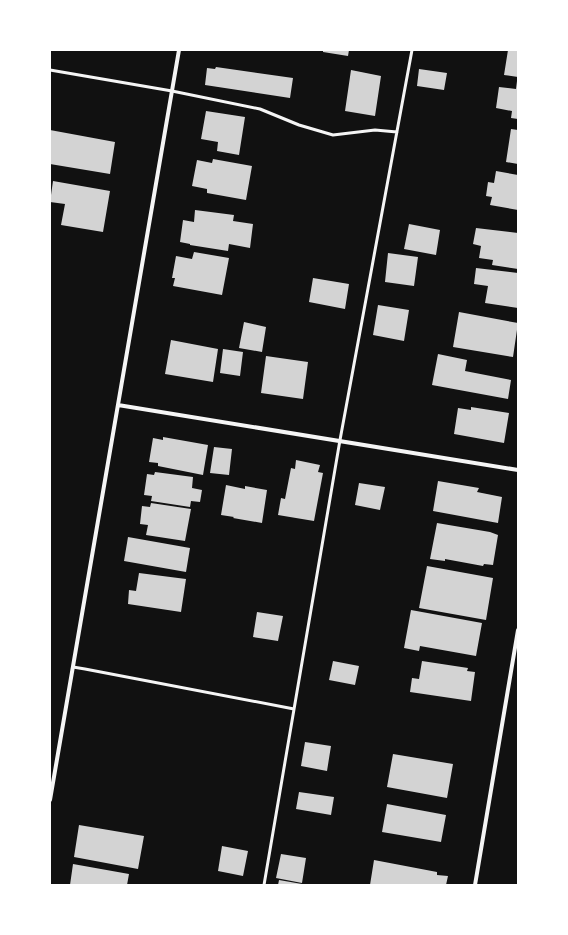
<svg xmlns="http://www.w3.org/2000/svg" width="568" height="935" font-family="Rubik,sans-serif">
  <rect width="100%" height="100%" fill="#111"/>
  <path fill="#d3d3d3" d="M 323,50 L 349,50 L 348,56 L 323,52 Z
    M 508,50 L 518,50 L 518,77 L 504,75 Z
    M 216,67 L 293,78 L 290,98 L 205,85 L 207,68 L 215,69 Z
    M 419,69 L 447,73 L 444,90 L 417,86 Z
    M 351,70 L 381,76 L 375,116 L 345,111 Z
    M 517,81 L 518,81 L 518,119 L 511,118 L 512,111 L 496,108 L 499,87 L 516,89 Z
    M 206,111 L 245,117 L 239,155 L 217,151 L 218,142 L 201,139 Z
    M 511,129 L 518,130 L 518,164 L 506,162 Z
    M 50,130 L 115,142 L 110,174 L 50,164 Z
    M 213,159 L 252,166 L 246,200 L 207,193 L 207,189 L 192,186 L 197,160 L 212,163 Z
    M 496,171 L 518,175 L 518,210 L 490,205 L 492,197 L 486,196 L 488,182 L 494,183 Z
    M 53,181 L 110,191 L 103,232 L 61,225 L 65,204 L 50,202 Z
    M 195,210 L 234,215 L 233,221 L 253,224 L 250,248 L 229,244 L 228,251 L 190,245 L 190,244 L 180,242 L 183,220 L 194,222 Z
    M 409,224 L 440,230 L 436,255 L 404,249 Z
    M 476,228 L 518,233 L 518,269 L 492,265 L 493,260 L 479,258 L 481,246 L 473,244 Z
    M 194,252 L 229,258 L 222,295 L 173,286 L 175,278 L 172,278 L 176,256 L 192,259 Z
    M 388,253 L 418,257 L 414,286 L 385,282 Z
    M 476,268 L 518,273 L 518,308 L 485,303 L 488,286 L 474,284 Z
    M 313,278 L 349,284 L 345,309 L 309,302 Z
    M 378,305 L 409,310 L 404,341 L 373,335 Z
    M 459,312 L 518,323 L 513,357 L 453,347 Z
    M 244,322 L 266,327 L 262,352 L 239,348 Z
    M 171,340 L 218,349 L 213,382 L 165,374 Z
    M 223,349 L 243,352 L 240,376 L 220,373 Z
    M 438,354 L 467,360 L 465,371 L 511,380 L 508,399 L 432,385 Z
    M 266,356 L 308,362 L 303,399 L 261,393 Z
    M 471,407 L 509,413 L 504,443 L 454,434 L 458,408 L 471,410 Z
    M 163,437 L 208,445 L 203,475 L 158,466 L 158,463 L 149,462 L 153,438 L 163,440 Z
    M 214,447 L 232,449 L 229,475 L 210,473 Z
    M 296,460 L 320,465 L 318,472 L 323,473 L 314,521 L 278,515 L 281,498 L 285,499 L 291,468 L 295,469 Z
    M 155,472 L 193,477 L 192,488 L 202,490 L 200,502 L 191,501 L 190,507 L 151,501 L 152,496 L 144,495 L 147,474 L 154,475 Z
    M 438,481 L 479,488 L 477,492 L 502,497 L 498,523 L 433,511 Z
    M 359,483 L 385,487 L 380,510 L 355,505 Z
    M 226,485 L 245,489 L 245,486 L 267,490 L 262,523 L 233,518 L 234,517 L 221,515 Z
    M 151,503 L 191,509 L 185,541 L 146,535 L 148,525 L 140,524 L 142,506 L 150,507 Z
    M 437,523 L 490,532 L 498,535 L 493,565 L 484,564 L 483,566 L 445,559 L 445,561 L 430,559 Z
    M 128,537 L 190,548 L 186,572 L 124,561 Z
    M 427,566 L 493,578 L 486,620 L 419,608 Z
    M 139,573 L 186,579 L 181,612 L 128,604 L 129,590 L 136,591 Z
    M 411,610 L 482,623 L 476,656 L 420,646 L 419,651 L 404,648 Z
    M 257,612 L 283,616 L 278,641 L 253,637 Z
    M 333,661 L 359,666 L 355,685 L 329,680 Z
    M 422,661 L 468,668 L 467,671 L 475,672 L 471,701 L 410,692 L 412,678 L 419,679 Z
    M 305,742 L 331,746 L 327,771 L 301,766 Z
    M 393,754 L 453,764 L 447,798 L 387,787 Z
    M 299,792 L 334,797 L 331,815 L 296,809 Z
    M 387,804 L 446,815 L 441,842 L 382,832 Z
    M 79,825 L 144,836 L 138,869 L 74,857 Z
    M 222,846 L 248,851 L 243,876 L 218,871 Z
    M 281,854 L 306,858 L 302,883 L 276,878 Z
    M 374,860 L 437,872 L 437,875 L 448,876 L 446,885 L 370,885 Z
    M 73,864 L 129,874 L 127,885 L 70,885 Z
    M 279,880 L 302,884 L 302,885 L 278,885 Z"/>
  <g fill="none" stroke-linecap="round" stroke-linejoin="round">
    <path stroke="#f5f5f5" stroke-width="3" d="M 50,70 L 172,91 L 260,109 L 299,125 L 333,135 L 375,130 L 397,132
      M 73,667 L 85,669 L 294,709
      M 264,885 L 340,440 L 412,50"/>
    <path stroke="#f5f5f5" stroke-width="4" d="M 118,405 L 518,470
      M 50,800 L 179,50
      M 475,885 L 518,630"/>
  </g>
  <rect width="568" height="935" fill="none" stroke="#ffffff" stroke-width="102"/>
</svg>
